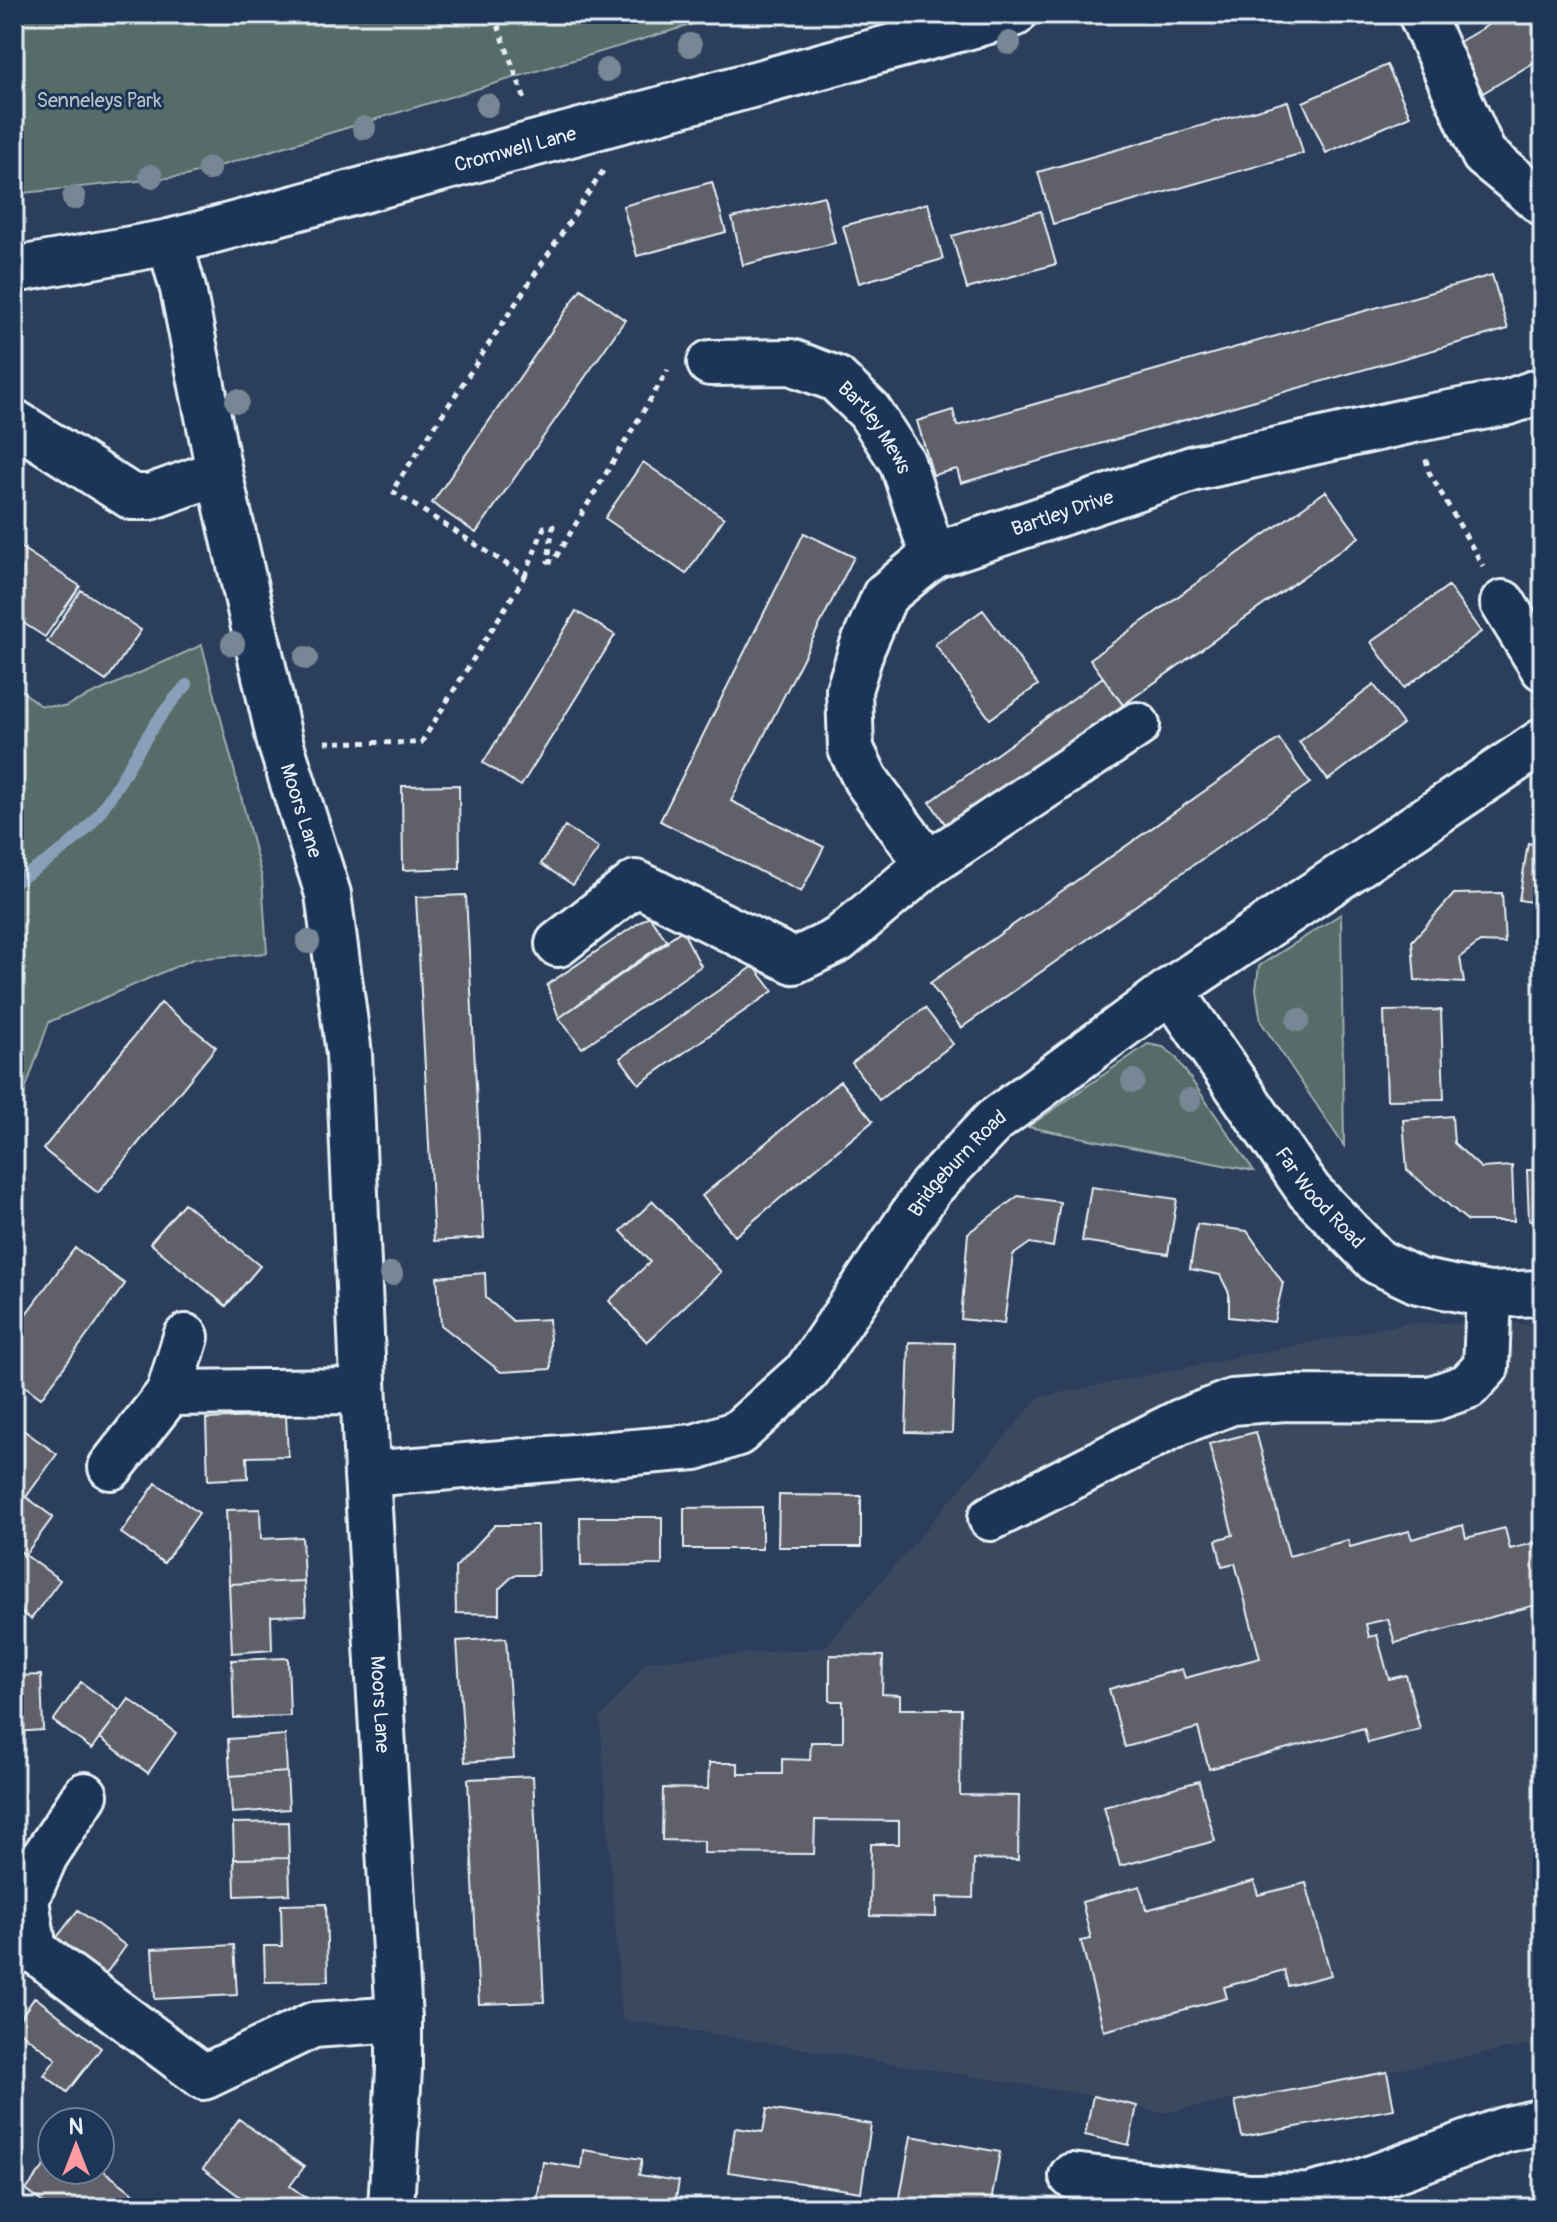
<svg xmlns="http://www.w3.org/2000/svg" width="1557" height="2222" font-family="Pangolin,sans-serif">
  <rect width="100%" height="100%" fill="#2b3e5b"/>
  <filter id="ink" filterUnits="userSpaceOnUse"><feTurbulence type="fractalNoise" baseFrequency=".0125" numOctaves="2"/><feDisplacementMap in="SourceGraphic" scale="16" xChannelSelector="R" yChannelSelector="G"/><feConvolveMatrix kernelMatrix="1 2 1 2 8 2 1 2 1" color-interpolation-filters="sRGB"/></filter>
  <g filter="url(#ink)">
    <path fill="#3b4860" d="M 1409,1323 L 1543,1324 L 1543,2053 L 1529,2045 L 1162,2113 L 1093,2096 L 622,2019 L 600,1718 L 648,1661 L 824,1648 L 1039,1397 Z"/>
    <path fill="#566c67" stroke="#9faeb0" stroke-width="2" d="M 14,14 L 727,14 L 186,176 L 14,194 Z
      M 202,645 L 262,878 L 267,953 L 193,959 L 49,1022 L 14,1122 L 14,684 L 39,705 L 64,707 Z
      M 1341,914 L 1344,1146 L 1261,1022 L 1256,989 L 1259,966 Z
      M 1148,1044 L 1163,1047 L 1175,1056 L 1254,1171 L 1028,1127 Z"/>
    <g fill="none" stroke-linecap="round" stroke-linejoin="round">
      <path stroke="#8aa0ba" stroke-width="12" d="M 14,883 C 45,862 78,844 100,812 C 131,768 148,725 187,685"/>
    </g>
    <path fill="#61616b" stroke="#e8f1f8" stroke-width="2" d="M 1507,14 L 1538,14 L 1543,22 L 1543,57 L 1483,93 L 1454,45 Z
      M 1387,65 L 1410,116 L 1326,153 L 1303,102 Z
      M 1288,101 L 1303,153 L 1053,224 L 1038,172 Z
      M 712,182 L 726,232 L 637,256 L 623,206 Z
      M 824,196 L 835,243 L 743,265 L 732,218 Z
      M 928,203 L 943,259 L 859,283 L 843,226 Z
      M 1041,211 L 1056,264 L 967,289 L 952,236 Z
      M 1492,275 L 1508,329 L 961,483 L 957,469 L 933,475 L 917,421 L 953,410 L 957,426 Z
      M 581,289 L 625,320 L 476,533 L 432,503 Z
      M 643,462 L 724,518 L 686,574 L 605,518 Z
      M 1326,491 L 1359,537 L 1123,705 L 1090,659 Z
      M 804,533 L 854,557 L 731,801 L 824,847 L 801,892 L 660,821 Z
      M 20,547 L 80,586 L 45,637 L 14,617 L 14,556 Z
      M 1448,586 L 1481,632 L 1404,688 L 1371,642 Z
      M 81,590 L 141,630 L 106,681 L 47,642 Z
      M 983,610 L 1038,685 L 990,719 L 935,644 Z
      M 576,611 L 615,635 L 521,786 L 483,763 Z
      M 1103,677 L 1123,705 L 948,828 L 930,802 Z
      M 1374,685 L 1403,724 L 1328,780 L 1299,742 Z
      M 1279,739 L 1310,783 L 961,1028 L 930,983 Z
      M 459,785 L 460,868 L 403,870 L 402,786 Z
      M 565,826 L 599,848 L 573,885 L 541,864 Z
      M 1528,843 L 1543,846 L 1543,904 L 1519,900 Z
      M 1502,893 L 1505,943 L 1480,942 L 1460,957 L 1464,983 L 1415,980 L 1412,941 L 1454,894 Z
      M 466,895 L 484,1238 L 434,1241 L 416,897 Z
      M 649,916 L 668,942 L 559,1018 L 547,985 Z
      M 682,930 L 701,966 L 582,1048 L 559,1018 Z
      M 754,966 L 773,991 L 639,1084 L 620,1058 Z
      M 161,1003 L 216,1047 L 98,1193 L 43,1149 Z
      M 925,1008 L 953,1044 L 879,1100 L 852,1063 Z
      M 1441,1010 L 1444,1099 L 1387,1100 L 1384,1011 Z
      M 840,1081 L 873,1121 L 735,1236 L 702,1196 Z
      M 1452,1116 L 1454,1143 L 1481,1168 L 1512,1166 L 1514,1221 L 1468,1221 L 1407,1170 L 1403,1120 Z
      M 1527,1170 L 1543,1170 L 1543,1219 L 1529,1220 Z
      M 1091,1187 L 1177,1199 L 1168,1254 L 1082,1241 Z
      M 1018,1196 L 1060,1202 L 1053,1247 L 1030,1243 L 1013,1255 L 1004,1324 L 961,1319 L 968,1233 Z
      M 653,1201 L 721,1272 L 647,1342 L 609,1301 L 650,1262 L 621,1231 Z
      M 184,1203 L 260,1266 L 226,1306 L 150,1243 Z
      M 1197,1224 L 1247,1231 L 1283,1283 L 1274,1322 L 1229,1317 L 1229,1293 L 1220,1275 L 1190,1269 Z
      M 75,1248 L 125,1284 L 41,1398 L 14,1378 L 14,1330 Z
      M 485,1273 L 486,1298 L 513,1321 L 549,1319 L 551,1369 L 501,1372 L 441,1325 L 437,1277 Z
      M 909,1342 L 955,1343 L 952,1433 L 906,1432 Z
      M 286,1416 L 288,1456 L 247,1457 L 248,1478 L 208,1480 L 206,1419 Z
      M 16,1425 L 57,1454 L 26,1497 L 14,1488 Z
      M 1256,1432 L 1289,1556 L 1348,1540 L 1350,1547 L 1409,1531 L 1412,1539 L 1463,1525 L 1466,1538 L 1505,1528 L 1510,1549 L 1542,1541 L 1543,1603 L 1395,1643 L 1388,1619 L 1366,1624 L 1369,1637 L 1377,1635 L 1389,1679 L 1406,1675 L 1420,1729 L 1368,1743 L 1364,1728 L 1209,1769 L 1198,1728 L 1125,1747 L 1109,1689 L 1182,1669 L 1185,1678 L 1260,1658 L 1235,1563 L 1222,1566 L 1216,1540 L 1233,1535 L 1209,1444 Z
      M 156,1483 L 199,1513 L 164,1563 L 121,1533 Z
      M 14,1488 L 53,1517 L 25,1555 L 14,1547 Z
      M 779,1495 L 861,1496 L 861,1547 L 778,1547 Z
      M 762,1507 L 762,1549 L 684,1549 L 684,1508 Z
      M 260,1509 L 261,1539 L 302,1537 L 304,1581 L 229,1584 L 226,1510 Z
      M 580,1517 L 662,1517 L 662,1565 L 581,1566 Z
      M 495,1525 L 537,1525 L 538,1575 L 514,1575 L 499,1589 L 499,1614 L 456,1613 L 455,1568 Z
      M 17,1549 L 60,1580 L 31,1619 L 14,1607 L 14,1554 Z
      M 304,1581 L 306,1615 L 271,1616 L 272,1650 L 232,1653 L 229,1584 Z
      M 506,1638 L 514,1759 L 465,1762 L 457,1641 Z
      M 830,1655 L 883,1656 L 882,1694 L 900,1695 L 900,1709 L 961,1709 L 960,1795 L 1019,1796 L 1018,1860 L 974,1859 L 973,1898 L 936,1897 L 936,1917 L 870,1916 L 871,1844 L 899,1844 L 899,1821 L 815,1820 L 814,1854 L 704,1853 L 704,1841 L 662,1840 L 663,1788 L 708,1789 L 709,1763 L 738,1763 L 738,1774 L 782,1774 L 782,1759 L 810,1760 L 811,1742 L 843,1742 L 843,1701 L 830,1701 Z
      M 288,1658 L 290,1716 L 234,1718 L 232,1660 Z
      M 41,1675 L 43,1730 L 14,1732 L 14,1676 Z
      M 81,1682 L 120,1711 L 92,1749 L 53,1721 Z
      M 129,1699 L 176,1733 L 148,1773 L 100,1738 Z
      M 285,1735 L 287,1772 L 230,1776 L 228,1739 Z
      M 287,1772 L 289,1809 L 232,1813 L 230,1776 Z
      M 533,1776 L 544,2002 L 479,2004 L 468,1779 Z
      M 1199,1781 L 1215,1841 L 1120,1866 L 1104,1807 Z
      M 288,1822 L 289,1858 L 234,1859 L 233,1823 Z
      M 289,1858 L 290,1894 L 235,1896 L 234,1859 Z
      M 1254,1881 L 1258,1895 L 1306,1883 L 1331,1975 L 1288,1986 L 1284,1970 L 1224,1987 L 1227,1998 L 1104,2031 L 1081,1941 L 1091,1939 L 1082,1902 L 1140,1886 L 1146,1910 Z
      M 326,1904 L 328,1981 L 265,1982 L 264,1946 L 282,1946 L 281,1905 Z
      M 78,1910 L 126,1946 L 104,1976 L 55,1940 Z
      M 234,1945 L 237,1995 L 155,1999 L 152,1949 Z
      M 35,1997 L 101,2048 L 67,2092 L 44,2075 L 56,2059 L 14,2027 Z
      M 1387,2072 L 1394,2109 L 1242,2137 L 1235,2101 Z
      M 1093,2096 L 1137,2106 L 1129,2145 L 1085,2135 Z
      M 767,2109 L 871,2124 L 861,2192 L 728,2172 L 735,2128 L 763,2132 Z
      M 239,2119 L 304,2167 L 290,2186 L 312,2202 L 308,2208 L 255,2208 L 203,2169 Z
      M 911,2136 L 1000,2152 L 990,2208 L 928,2208 L 899,2203 Z
      M 583,2150 L 642,2159 L 639,2175 L 679,2181 L 675,2204 L 698,2208 L 536,2208 L 543,2162 L 581,2168 Z
      M 52,2156 L 52,2170 L 100,2170 L 100,2168 L 153,2208 L 50,2208 L 26,2190 Z"/>
    <g fill="none" stroke-linecap="round" stroke-linejoin="round">
      <g stroke="#e8f1f8" stroke-width="50">
        <g id="minor">
          <path d="M 1421,14 L 1484,155 L 1543,203"/>
          <path id="s1" d="M 170,242 L 183,289 L 219,472 L 280,742 L 328,894 L 349,1054 L 367,1474 L 399,2019 L 399,2069 L 391,2208"/>
          <path id="s2" d="M 14,270 L 170,242 L 1014,14"/>
          <path id="s3" d="M 710,363 L 791,362 L 836,379 L 869,411 L 902,462 L 933,556"/>
          <path d="M 14,422 L 132,497 L 150,497 L 219,472"/>
          <path d="M 1503,603 L 1543,668"/>
          <path id="s4" d="M 928,864 L 866,780 L 851,749 L 849,690 L 862,648 L 885,595 L 933,556 L 1195,468 L 1418,419 L 1509,402 L 1543,390"/>
          <path d="M 558,944 L 636,883 L 794,961 L 838,940 L 928,864 L 1137,725"/>
          <path id="s5" d="M 1171,990 L 1309,1191 L 1378,1262 L 1418,1281 L 1489,1295 L 1543,1293"/>
          <path d="M 169,1393 L 363,1391"/>
          <path d="M 111,1467 L 169,1393 L 186,1337"/>
          <path id="s6" d="M 367,1474 L 695,1447 L 738,1433 L 807,1371 L 931,1187 L 994,1121 L 1171,990 L 1543,741"/>
          <path d="M 991,1518 L 1180,1422 L 1232,1402 L 1286,1398 L 1431,1399 L 1468,1386 L 1486,1367 L 1489,1295"/>
          <path d="M 85,1795 L 45,1856 L 26,1900 L 34,1950 L 204,2077 L 313,2025 L 399,2019"/>
          <path d="M 1072,2176 L 1250,2197 L 1309,2196 L 1353,2185 L 1504,2130 L 1543,2121"/>
        </g>
      </g>
      <path stroke="#e8f1f8" stroke-width="5" stroke-dasharray="6 6" stroke-linecap="butt" d="M 494,14 L 526,103
        M 1426,459 L 1429,472 L 1483,566
        M 525,576 L 544,527 L 553,526 L 548,561 L 553,562 L 668,370
        M 325,742 L 421,743 L 525,576 L 392,491 L 603,171"/>
      <use href="#minor" stroke="#1d3557" stroke-width="44"/>
    </g>
    <g fill="#778795">
      <circle cx="1009" cy="43" r="12"/>
      <circle cx="690" cy="45" r="12"/>
      <circle cx="607" cy="70" r="12"/>
      <circle cx="487" cy="105" r="12"/>
      <circle cx="364" cy="128" r="12"/>
      <circle cx="209" cy="169" r="12"/>
      <circle cx="151" cy="176" r="12"/>
      <circle cx="74" cy="198" r="12"/>
      <circle cx="237" cy="401" r="12"/>
      <circle cx="233" cy="644" r="12"/>
      <circle cx="306" cy="658" r="12"/>
      <circle cx="308" cy="942" r="12"/>
      <circle cx="1298" cy="1020" r="12"/>
      <circle cx="1133" cy="1081" r="12"/>
      <circle cx="1189" cy="1100" r="12"/>
      <circle cx="391" cy="1274" r="12"/>
    </g>
  </g>
  <g text-anchor="middle" stroke-width="6" stroke-linejoin="round" paint-order="stroke">
    <g font-size="20" fill="#b5c2c5" stroke="#1d3557">
      <text x="99" y="107">Senneleys Park</text>
    </g>
    <g font-size="20" fill="#e8f1f8" stroke="#1d3557">
      <text dy="7" stroke="none"><textPath href="#s2" startOffset="516">Cromwell Lane</textPath></text>
      <text dy="7" stroke="none"><textPath href="#s3" startOffset="192">Bartley Mews</textPath></text>
      <text dy="7" stroke="none"><textPath href="#s4" startOffset="498">Bartley Drive</textPath></text>
      <text dy="7" stroke="none"><textPath href="#s1" startOffset="584">Moors Lane</textPath></text>
      <text dy="7" stroke="none"><textPath href="#s6" startOffset="724">Bridgeburn Road</textPath></text>
      <text dy="7" stroke="none"><textPath href="#s5" startOffset="256">Far Wood Road</textPath></text>
      <text dy="7" stroke="none"><textPath href="#s1" startOffset="1484">Moors Lane</textPath></text>
    </g>
  </g>
  <rect width="1557" height="2222" fill="none" stroke="#1d3557" stroke-width="48"/>
  <rect x="24" y="24" width="1509" height="2174" fill="none" stroke="#e8f1f8" stroke-width="3" filter="url(#ink)"/>
  <g transform="translate(76 2146)"><circle r="38" fill="#1d3557" stroke="#6e8097" stroke-width="2"/>
  <path d="M0-6L14 30L0 20L-14 30Z" fill="#ff9aa2"/>
  <text y="-12" font-size="22" font-weight="bold" text-anchor="middle" fill="#e8f1f8">N</text>
  </g>
</svg>
